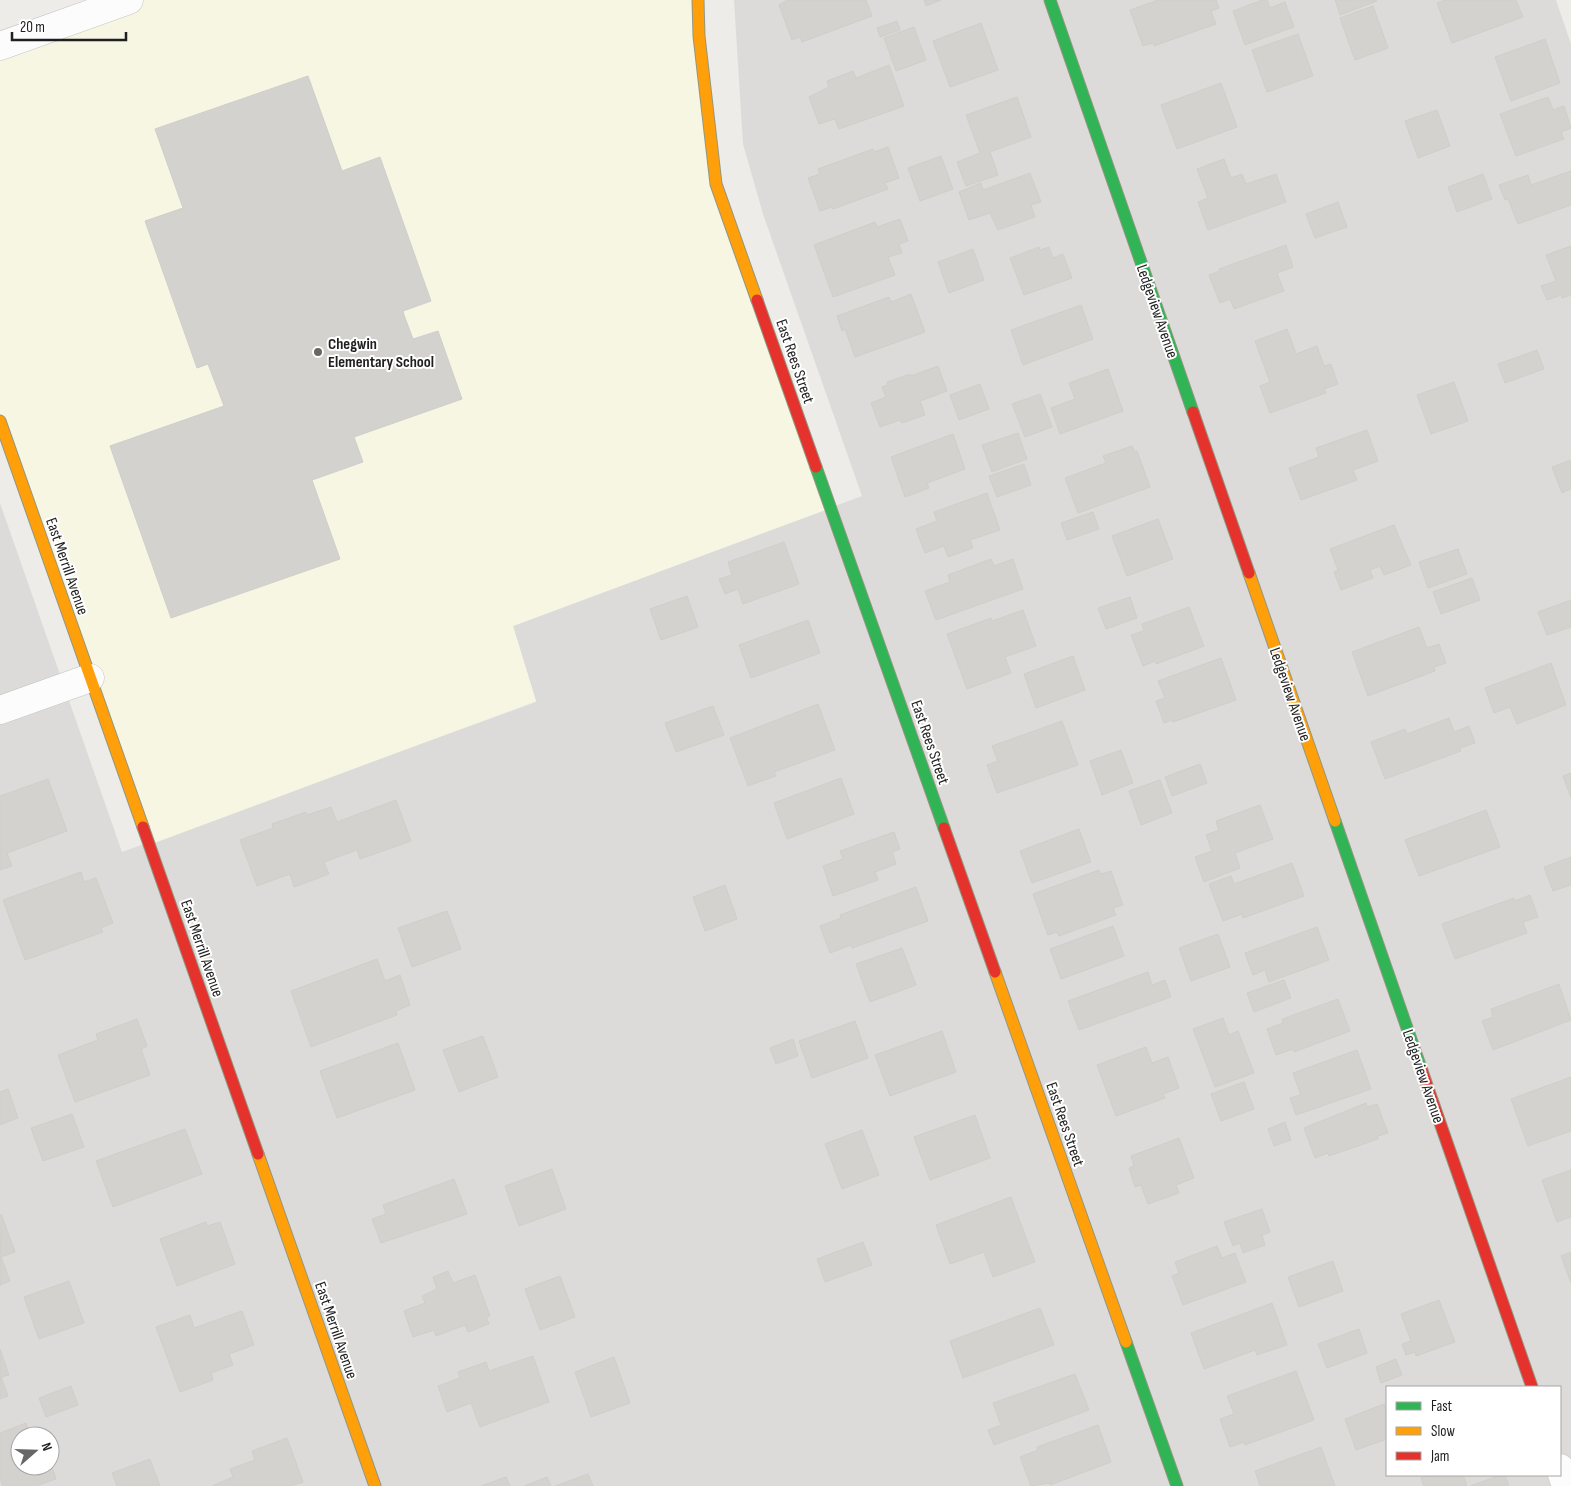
<svg xmlns="http://www.w3.org/2000/svg" width="1571" height="1486" font-family="'Sofia Sans Condensed',sans-serif">
  <rect width="100%" height="100%" fill="#edece8"/>
  <path fill="#dcdbd9" fill-rule="evenodd" d="M 734,0 L 1556,0 L 1571,44 L 1571,1486 L 0,1486 L 0,503 L 122,852 L 536,702 L 513,626 L 862,496 L 763,214 L 743,144 ZM 1387,1387 L 1560,1387 L 1560,1475 L 1387,1475 ZM 20,1436 L 50,1436 L 50,1466 L 20,1466 Z"/>
  <path fill="#f6f6e3" d="M 129,0 L 698,0 L 716,184 L 831,508 L 513,626 L 536,701 L 149,845 L 0,421 L 0,46 Z"/>
  <path fill="#d4d2cf" stroke="#d0cec9" d="M 787,0 L 866,0 L 872,16 L 802,42 L 800,37 L 792,40 L 779,5 Z
    M 924,0 L 941,0 L 926,6 Z
    M 1158,0 L 1216,0 L 1219,8 L 1211,11 L 1216,24 L 1154,46 L 1153,43 L 1143,46 L 1130,10 Z
    M 1262,0 L 1267,0 L 1270,8 L 1285,2 L 1294,27 L 1245,45 L 1233,11 Z
    M 1335,0 L 1376,0 L 1377,1 L 1340,15 Z
    M 1445,0 L 1516,0 L 1523,17 L 1452,43 L 1437,3 Z
    M 1373,6 L 1388,48 L 1355,60 L 1340,18 Z
    M 897,21 L 900,30 L 880,37 L 877,28 Z
    M 981,23 L 998,70 L 950,87 L 933,41 Z
    M 914,27 L 926,60 L 896,71 L 884,38 Z
    M 1298,34 L 1313,76 L 1267,92 L 1252,50 Z
    M 1545,39 L 1560,83 L 1511,101 L 1495,57 Z
    M 889,65 L 904,106 L 839,129 L 835,119 L 819,124 L 809,97 L 829,87 L 827,81 L 853,71 L 856,78 Z
    M 308,76 L 342,171 L 380,157 L 431,301 L 403,311 L 404,315 L 413,339 L 438,331 L 462,399 L 354,437 L 363,462 L 312,480 L 340,559 L 171,618 L 110,446 L 224,406 L 208,364 L 197,368 L 145,221 L 183,208 L 155,129 Z
    M 1221,83 L 1237,127 L 1177,149 L 1161,105 Z
    M 1017,97 L 1031,137 L 990,152 L 998,175 L 966,186 L 957,162 L 980,153 L 966,115 Z
    M 1548,97 L 1553,110 L 1564,106 L 1571,128 L 1561,132 L 1564,139 L 1516,156 L 1500,114 Z
    M 1437,110 L 1450,146 L 1418,158 L 1405,121 Z
    M 888,147 L 899,178 L 885,183 L 888,189 L 833,209 L 832,207 L 820,211 L 808,178 L 820,174 L 818,169 L 873,149 L 874,152 Z
    M 941,156 L 953,189 L 920,201 L 908,168 Z
    M 1224,159 L 1231,178 L 1242,174 L 1246,184 L 1276,174 L 1286,202 L 1208,230 L 1198,202 L 1208,198 L 1197,169 Z
    M 1571,171 L 1571,205 L 1518,224 L 1508,199 L 1505,200 L 1499,185 L 1528,175 L 1531,185 Z
    M 1030,173 L 1041,202 L 1031,205 L 1035,217 L 998,230 L 990,213 L 969,220 L 959,192 L 981,183 L 983,190 Z
    M 1483,174 L 1492,199 L 1457,212 L 1448,187 Z
    M 1338,202 L 1347,227 L 1315,238 L 1306,214 Z
    M 900,219 L 908,241 L 899,244 L 902,253 L 888,257 L 895,275 L 833,297 L 814,245 L 875,222 L 877,227 Z
    M 1286,245 L 1293,267 L 1277,273 L 1284,291 L 1234,309 L 1230,299 L 1220,303 L 1209,275 L 1220,271 L 1219,269 Z
    M 1571,246 L 1571,297 L 1570,295 L 1562,298 L 1561,295 L 1547,300 L 1541,286 L 1556,281 L 1546,255 Z
    M 1039,247 L 1040,250 L 1049,247 L 1053,258 L 1063,254 L 1072,278 L 1024,295 L 1010,258 Z
    M 973,249 L 984,280 L 949,293 L 938,262 Z
    M 911,294 L 925,332 L 855,357 L 845,329 L 842,331 L 837,316 L 889,297 L 891,302 Z
    M 1081,305 L 1093,339 L 1023,365 L 1011,330 Z
    M 1287,329 L 1296,354 L 1317,346 L 1324,366 L 1331,364 L 1338,384 L 1324,389 L 1326,393 L 1270,413 L 1260,386 L 1270,382 L 1255,341 Z
    M 1537,350 L 1544,369 L 1505,383 L 1498,364 Z
    M 938,366 L 947,391 L 920,401 L 925,415 L 902,423 L 900,420 L 880,427 L 871,403 L 886,397 L 882,387 L 888,385 L 887,382 L 910,374 L 911,376 Z
    M 1108,369 L 1123,411 L 1060,434 L 1051,408 L 1075,399 L 1069,383 Z
    M 1454,382 L 1468,421 L 1431,434 L 1417,395 Z
    M 980,384 L 989,409 L 959,420 L 950,395 Z
    M 1040,394 L 1052,427 L 1025,437 L 1012,404 Z
    M 1367,430 L 1378,461 L 1353,470 L 1357,480 L 1301,500 L 1289,468 L 1319,457 L 1316,448 Z
    M 1018,433 L 1027,459 L 992,472 L 982,445 Z
    M 953,434 L 965,469 L 927,483 L 929,488 L 905,497 L 891,457 Z
    M 1132,446 L 1135,452 L 1137,451 L 1150,487 L 1078,513 L 1065,478 L 1106,463 L 1103,456 Z
    M 1571,460 L 1571,489 L 1562,493 L 1552,467 Z
    M 1024,464 L 1031,485 L 997,497 L 989,476 Z
    M 987,493 L 1000,530 L 970,540 L 973,548 L 948,557 L 944,546 L 925,553 L 916,529 L 937,521 L 934,512 Z
    M 1093,512 L 1099,529 L 1067,540 L 1061,523 Z
    M 1158,519 L 1173,559 L 1127,576 L 1112,536 Z
    M 1394,525 L 1411,565 L 1384,575 L 1380,566 L 1370,570 L 1373,578 L 1341,590 L 1334,572 L 1338,570 L 1330,549 Z
    M 784,542 L 799,584 L 743,604 L 738,589 L 725,594 L 719,579 L 732,575 L 728,562 Z
    M 1458,549 L 1467,574 L 1428,588 L 1419,562 Z
    M 991,559 L 994,566 L 1013,559 L 1023,589 L 936,620 L 925,591 L 950,582 L 948,575 Z
    M 1472,578 L 1480,600 L 1441,614 L 1433,592 Z
    M 687,596 L 698,627 L 661,640 L 650,609 Z
    M 1130,597 L 1137,618 L 1106,629 L 1098,608 Z
    M 1571,600 L 1571,627 L 1547,635 L 1538,612 Z
    M 1189,607 L 1204,646 L 1156,664 L 1155,661 L 1143,666 L 1131,635 L 1144,631 L 1142,624 Z
    M 1023,610 L 1036,646 L 1005,657 L 1011,673 L 967,689 L 947,634 L 991,618 L 992,621 Z
    M 808,620 L 820,653 L 751,678 L 739,645 Z
    M 1419,627 L 1427,648 L 1439,644 L 1446,663 L 1434,667 L 1435,671 L 1368,696 L 1352,652 Z
    M 1073,656 L 1085,690 L 1036,708 L 1024,674 Z
    M 1221,658 L 1236,700 L 1173,722 L 1172,720 L 1164,723 L 1156,701 L 1165,698 L 1158,681 Z
    M 1551,663 L 1566,705 L 1517,724 L 1510,707 L 1494,713 L 1485,688 Z
    M 818,704 L 835,750 L 774,772 L 776,776 L 748,786 L 730,738 Z
    M 713,706 L 724,735 L 676,752 L 665,723 Z
    M 1449,718 L 1454,732 L 1469,726 L 1475,743 L 1460,748 L 1461,751 L 1385,779 L 1371,742 L 1405,729 L 1407,734 Z
    M 1062,721 L 1078,765 L 997,793 L 987,765 L 998,761 L 992,746 Z
    M 1121,750 L 1133,783 L 1102,795 L 1090,761 Z
    M 1200,764 L 1207,783 L 1172,796 L 1165,777 Z
    M 1571,773 L 1571,798 L 1563,776 Z
    M 841,778 L 854,814 L 787,839 L 774,803 Z
    M 48,779 L 67,831 L 7,853 L 12,866 L 0,870 L 0,796 Z
    M 1160,780 L 1172,813 L 1141,825 L 1129,791 Z
    M 396,800 L 411,841 L 360,859 L 357,850 L 324,862 L 329,874 L 294,887 L 290,874 L 257,886 L 240,840 L 273,828 L 272,824 L 306,812 L 307,815 L 331,807 L 337,822 Z
    M 1260,805 L 1273,839 L 1235,853 L 1240,868 L 1204,882 L 1195,857 L 1212,851 L 1206,835 L 1219,830 L 1216,821 Z
    M 1486,810 L 1500,847 L 1419,876 L 1405,840 Z
    M 1079,829 L 1091,862 L 1032,883 L 1020,851 Z
    M 894,832 L 900,849 L 892,852 L 896,864 L 875,872 L 878,880 L 833,896 L 823,866 L 843,859 L 840,851 Z
    M 1571,857 L 1571,885 L 1553,891 L 1544,867 Z
    M 1292,863 L 1304,896 L 1243,918 L 1242,914 L 1223,921 L 1209,884 L 1231,876 L 1234,884 Z
    M 1099,870 L 1101,874 L 1111,871 L 1123,905 L 1113,908 L 1116,915 L 1059,936 L 1057,932 L 1048,935 L 1033,894 Z
    M 81,872 L 84,882 L 96,878 L 113,923 L 101,928 L 103,932 L 25,960 L 3,900 Z
    M 725,885 L 737,919 L 705,931 L 693,897 Z
    M 916,887 L 928,921 L 852,948 L 851,945 L 830,953 L 820,926 L 841,918 L 840,915 Z
    M 1530,895 L 1538,917 L 1523,922 L 1527,933 L 1455,959 L 1442,924 L 1514,898 L 1515,901 Z
    M 447,911 L 461,949 L 412,967 L 398,928 Z
    M 1113,926 L 1124,956 L 1061,979 L 1050,949 Z
    M 1317,927 L 1329,960 L 1269,982 L 1265,970 L 1253,975 L 1245,953 Z
    M 1218,934 L 1230,967 L 1191,981 L 1179,948 Z
    M 902,948 L 916,985 L 870,1002 L 856,964 Z
    M 377,959 L 385,981 L 400,975 L 410,1005 L 396,1011 L 397,1015 L 311,1047 L 291,991 Z
    M 1148,972 L 1152,985 L 1165,980 L 1171,997 L 1079,1030 L 1068,1001 Z
    M 1284,980 L 1291,998 L 1254,1012 L 1247,993 Z
    M 1559,984 L 1571,1020 L 1493,1050 L 1482,1021 L 1493,1017 L 1491,1009 Z
    M 1338,999 L 1350,1031 L 1294,1052 L 1293,1049 L 1276,1055 L 1267,1029 L 1283,1023 L 1282,1019 Z
    M 1223,1018 L 1229,1035 L 1238,1031 L 1254,1073 L 1215,1087 L 1193,1029 Z
    M 137,1019 L 147,1046 L 141,1049 L 150,1075 L 75,1102 L 58,1055 L 98,1040 L 96,1034 Z
    M 855,1021 L 868,1058 L 812,1078 L 799,1041 Z
    M 942,1031 L 956,1072 L 890,1096 L 875,1055 Z
    M 483,1036 L 498,1077 L 459,1092 L 443,1050 Z
    M 793,1039 L 798,1056 L 776,1064 L 770,1048 Z
    M 398,1043 L 415,1090 L 337,1118 L 320,1071 Z
    M 1146,1047 L 1152,1063 L 1168,1057 L 1179,1088 L 1163,1094 L 1165,1098 L 1116,1116 L 1097,1065 Z
    M 1357,1050 L 1371,1089 L 1296,1115 L 1290,1098 L 1301,1095 L 1293,1073 Z
    M 1571,1077 L 1571,1131 L 1528,1146 L 1511,1099 Z
    M 1244,1082 L 1254,1109 L 1221,1121 L 1211,1094 Z
    M 8,1089 L 18,1118 L 0,1125 L 0,1092 Z
    M 1366,1103 L 1367,1107 L 1377,1104 L 1388,1133 L 1378,1136 L 1378,1139 L 1329,1156 L 1328,1153 L 1315,1158 L 1304,1128 Z
    M 72,1114 L 84,1147 L 43,1161 L 31,1128 Z
    M 975,1115 L 990,1158 L 930,1180 L 914,1137 Z
    M 1285,1122 L 1291,1140 L 1274,1146 L 1268,1129 Z
    M 185,1129 L 202,1174 L 113,1207 L 96,1161 Z
    M 862,1130 L 879,1175 L 842,1189 L 825,1144 Z
    M 1179,1138 L 1194,1178 L 1176,1185 L 1179,1193 L 1148,1204 L 1141,1185 L 1135,1187 L 1129,1168 L 1134,1166 L 1131,1156 Z
    M 552,1169 L 566,1209 L 519,1226 L 505,1186 Z
    M 1571,1170 L 1571,1217 L 1557,1222 L 1542,1180 Z
    M 454,1179 L 467,1214 L 381,1243 L 372,1219 L 386,1214 L 383,1205 Z
    M 1011,1197 L 1035,1262 L 993,1277 L 984,1252 L 950,1264 L 936,1225 Z
    M 1262,1209 L 1270,1232 L 1262,1235 L 1265,1245 L 1243,1253 L 1240,1243 L 1233,1246 L 1224,1222 Z
    M 1,1214 L 15,1252 L 1,1257 L 10,1281 L 0,1285 Z
    M 206,1222 L 207,1226 L 220,1222 L 235,1264 L 177,1286 L 160,1239 Z
    M 863,1242 L 872,1265 L 825,1282 L 817,1259 Z
    M 1217,1246 L 1222,1258 L 1235,1253 L 1246,1282 L 1183,1305 L 1172,1276 L 1179,1273 L 1175,1262 Z
    M 1571,1252 L 1571,1283 L 1561,1256 Z
    M 1333,1261 L 1343,1291 L 1299,1307 L 1288,1277 Z
    M 448,1271 L 453,1283 L 475,1275 L 490,1316 L 486,1317 L 489,1324 L 468,1332 L 465,1325 L 436,1336 L 434,1330 L 413,1337 L 404,1311 L 425,1303 L 422,1296 L 437,1289 L 433,1277 Z
    M 560,1276 L 575,1317 L 540,1330 L 525,1289 Z
    M 69,1281 L 84,1323 L 39,1339 L 24,1297 Z
    M 1439,1300 L 1455,1342 L 1416,1356 L 1415,1352 L 1406,1355 L 1402,1344 L 1411,1341 L 1401,1314 Z
    M 1272,1303 L 1287,1345 L 1257,1355 L 1255,1350 L 1204,1369 L 1191,1333 Z
    M 1040,1308 L 1054,1345 L 963,1378 L 950,1341 Z
    M 242,1311 L 254,1345 L 229,1354 L 233,1365 L 211,1373 L 213,1380 L 180,1392 L 156,1327 L 190,1315 L 194,1328 Z
    M 1359,1329 L 1367,1353 L 1327,1368 L 1318,1344 Z
    M 0,1349 L 9,1375 L 1,1377 L 8,1396 L 0,1399 Z
    M 533,1356 L 549,1402 L 480,1427 L 471,1403 L 447,1412 L 438,1386 L 460,1378 L 458,1372 L 486,1362 L 489,1371 Z
    M 614,1357 L 630,1403 L 591,1417 L 575,1372 Z
    M 1396,1359 L 1402,1375 L 1381,1383 L 1376,1367 Z
    M 1296,1371 L 1314,1420 L 1245,1445 L 1244,1442 L 1230,1447 L 1220,1419 L 1234,1414 L 1227,1396 Z
    M 1075,1374 L 1089,1410 L 994,1445 L 988,1430 L 1001,1425 L 993,1403 Z
    M 71,1386 L 78,1405 L 46,1417 L 39,1398 Z
    M 1384,1404 L 1387,1413 L 1387,1439 L 1356,1450 L 1345,1419 Z
    M 26,1423 L 29,1434 L 39,1430 L 41,1436 L 20,1436 L 20,1466 L 50,1466 L 50,1461 L 56,1479 L 36,1486 L 3,1486 L 0,1478 L 0,1433 Z
    M 1098,1425 L 1111,1462 L 1050,1485 L 1050,1483 L 1031,1486 L 1020,1457 L 1038,1450 L 1037,1447 Z
    M 287,1438 L 303,1482 L 291,1486 L 212,1486 L 233,1477 L 230,1469 L 255,1460 L 252,1451 Z
    M 1321,1447 L 1335,1486 L 1260,1486 L 1255,1471 Z
    M 150,1459 L 160,1486 L 117,1486 L 112,1473 Z
    M 588,1474 L 593,1486 L 555,1486 Z
    M 1431,1475 L 1463,1475 L 1467,1486 L 1424,1486 L 1421,1478 Z
    M 1501,1475 L 1505,1475 L 1509,1486 L 1470,1486 Z
    M 506,1477 L 510,1486 L 481,1486 Z
    M 547,1477 L 551,1486 L 524,1486 Z"/>
  <g fill="none" stroke-linecap="round" stroke-linejoin="round">
    <g stroke="#c6c6c4" stroke-width="29">
      <path id="street" d="M 0,46 L 129,0
        M 0,710 L 90,678
        M 1560,1468 L 1566,1486"/>
    </g>
    <g stroke="#939780" stroke-width="13">
      <path id="fast" d="M 1050,0 L 1193,412
        M 816,467 L 944,828
        M 1335,821 L 1422,1071
        M 1126,1342 L 1177,1486"/>
    </g>
    <g stroke="#939780" stroke-width="13">
      <path id="slow" d="M 698,0 L 699,36 L 716,184 L 757,300
        M 0,421 L 143,827
        M 1249,573 L 1335,821
        M 995,972 L 1126,1342
        M 258,1154 L 375,1486"/>
    </g>
    <g stroke="#939780" stroke-width="13">
      <path id="jam" d="M 757,300 L 816,467
        M 1193,412 L 1249,573
        M 143,827 L 258,1154
        M 944,828 L 995,972
        M 1422,1071 L 1532,1387"/>
    </g>
    <use href="#street" stroke="#fcfcfc" stroke-width="28"/>
    <use href="#fast" stroke="#30b455" stroke-width="11"/>
    <use href="#slow" stroke="#ff9f0a" stroke-width="11"/>
    <use href="#jam" stroke="#e5322d" stroke-width="11"/>
  </g>
  <circle fill="#676765" stroke="#fff" stroke-width="2" cx="318" cy="352" r="5"/>
  <g text-anchor="middle" stroke-width="4" stroke-linejoin="round" paint-order="stroke">
    <g font-size="16" fill="#1f1f1f" stroke="#fff">
      <text transform="translate(1158 311) rotate(71)" y="6">Ledgeview Avenue</text>
      <text transform="translate(796 361) rotate(71)" y="6">East Rees Street</text>
      <text transform="translate(68 566) rotate(71)" y="6">East Merrill Avenue</text>
      <text transform="translate(1291 694) rotate(71)" y="6">Ledgeview Avenue</text>
      <text transform="translate(931 742) rotate(71)" y="6">East Rees Street</text>
      <text transform="translate(203 948) rotate(71)" y="6">East Merrill Avenue</text>
      <text transform="translate(1424 1076) rotate(71)" y="6">Ledgeview Avenue</text>
      <text transform="translate(1066 1124) rotate(71)" y="6">East Rees Street</text>
      <text transform="translate(337 1330) rotate(71)" y="6">East Merrill Avenue</text>
    </g>
    <g font-size="16" font-weight="bold" fill="#1f1f1f" stroke="#fff" text-anchor="start">
      <text x="328" y="349">Chegwin<tspan x="328" dy="18">Elementary School</tspan></text>
    </g>
  </g>
  <rect x="1386" y="1386" width="175" height="90" fill="#ffffff" stroke="#a5a5a5"/>
  <rect x="1396" y="1402" width="25" height="8" fill="#30b455" stroke="#a5a5a5"/>
  <text x="1431" y="1411" font-size="15" fill="#1f1f1f">Fast</text>
  <rect x="1396" y="1427" width="25" height="8" fill="#ff9f0a" stroke="#a5a5a5"/>
  <text x="1431" y="1436" font-size="15" fill="#1f1f1f">Slow</text>
  <rect x="1396" y="1452" width="25" height="8" fill="#e5322d" stroke="#a5a5a5"/>
  <text x="1431" y="1461" font-size="15" fill="#1f1f1f">Jam</text>
  <g transform="translate(35 1451) rotate(70)"><circle r="24" fill="#ffffff" stroke="#a5a5a5"/>
  <path d="M0-4L9 19L0 12L-9 19Z" fill="#676765"/>
  <text y="-8" font-size="14" font-weight="bold" text-anchor="middle" fill="#1f1f1f">N</text>
  </g>
  <path d="M12 32v8h114v-8" fill="none" stroke="#1f1f1f" stroke-width="2.5"/>
  <text x="20" y="32" font-size="15" fill="#1f1f1f" stroke="#ffffff" stroke-width="4" paint-order="stroke">20 m</text>
</svg>
